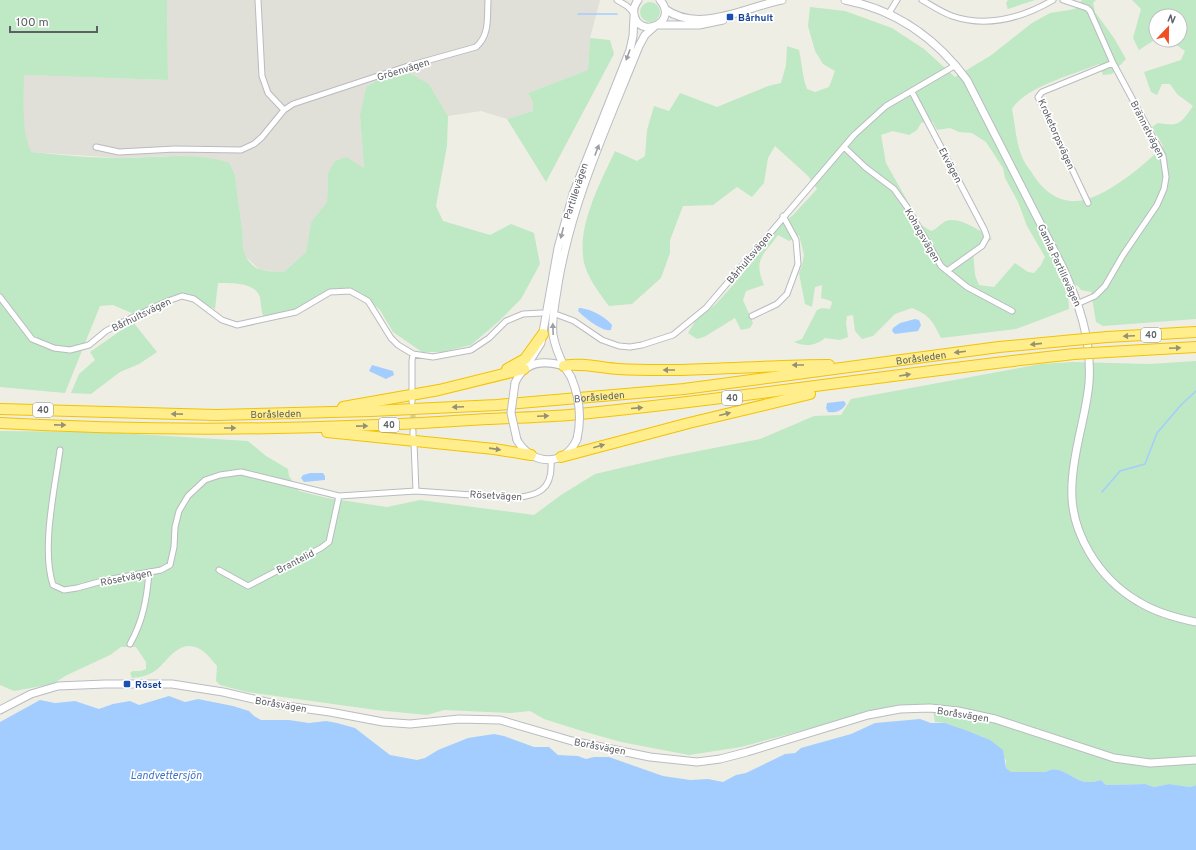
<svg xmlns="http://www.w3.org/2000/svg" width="1196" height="850" font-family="Overpass,sans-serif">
  <rect width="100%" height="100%" fill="#efeee4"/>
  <path fill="#e0dfd8" d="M 167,0 L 600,0 L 590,38 L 588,70 L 528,93 L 533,103 L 533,111 L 507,119 L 481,111 L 448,116 L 429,84 L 410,73 L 376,81 L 366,87 L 360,117 L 364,168 L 328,174 L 327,202 L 311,222 L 306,252 L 284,272 L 260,270 L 245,256 L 241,244 L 243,237 L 235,175 L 168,156 L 122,158 L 30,152 L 27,143 L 23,118 L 24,75 L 168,80 Z"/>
  <path fill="#bfe8c4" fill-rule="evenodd" d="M 0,0 L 167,0 L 168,80 L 24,75 C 24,101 21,128 31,152 C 61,155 92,158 122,158 C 157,158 196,152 229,163 L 235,175 L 243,237 C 240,250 248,267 262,270 C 269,272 277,271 284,272 L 306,252 L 311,222 L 327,202 L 328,174 L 334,162 L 346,157 L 364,168 L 360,116 L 366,87 L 376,81 L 410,73 L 429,84 L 448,116 L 447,146 L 436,206 L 443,221 L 490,235 L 511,224 L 534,233 L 540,264 L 521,299 L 498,322 L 471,345 L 442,352 L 422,352 L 393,332 L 380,310 L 361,293 L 339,288 L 320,294 L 297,310 L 263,316 C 261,310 261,303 260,297 C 255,282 231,283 218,283 L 215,309 L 199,301 L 177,295 L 134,314 L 113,305 L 100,306 L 65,393 L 0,387 Z
    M 1008,0 L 1035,0 L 1008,9 L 1006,3 Z
    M 1082,0 L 1096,0 L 1093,3 L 1095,12 L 1114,38 L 1126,59 L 1112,74 L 1103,75 L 1099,64 C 1075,74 1025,87 1012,109 C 1015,124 1016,141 1021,154 C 1023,161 1028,167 1032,173 C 1041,188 1056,202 1076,201 C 1103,200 1145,165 1163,146 L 1152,127 L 1158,123 C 1180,127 1181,123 1193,106 L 1177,94 L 1170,84 L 1162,84 L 1157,95 L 1151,92 L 1144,72 L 1181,60 L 1185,51 L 1169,40 L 1180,40 L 1180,16 L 1156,16 L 1156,39 L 1139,50 L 1133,38 L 1141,9 L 1132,0 L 1196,0 L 1196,319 L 1103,326 L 1096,322 L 1091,292 L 1081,290 L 1077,285 L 1068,294 L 1069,309 L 1016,329 L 941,338 C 933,322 930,315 912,308 L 895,314 L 873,336 L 862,339 L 855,331 L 853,315 L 847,316 L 846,323 L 848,337 L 840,340 L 825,338 C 816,346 805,347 794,342 L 802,339 L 817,310 L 822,308 L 830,309 L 832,303 L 831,301 L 821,298 L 822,285 L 815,287 L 812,307 L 805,304 L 799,273 L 802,265 L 804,255 L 799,235 L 789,241 L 778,235 C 763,256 753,259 764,285 L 746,291 L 743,300 L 753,323 L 750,328 L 741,330 L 735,318 L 704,337 L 697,339 L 688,333 L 696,320 L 716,304 L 733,285 L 779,226 L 793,215 L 817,189 L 808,176 L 775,146 L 768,158 L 764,183 L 752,197 L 737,187 L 713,205 L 683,206 L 670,240 L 670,253 L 661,278 L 632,304 L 609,306 C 599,293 584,273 583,256 C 579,222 601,181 615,151 L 637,161 L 645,156 L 647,130 L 654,106 L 669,111 L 680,93 L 717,107 L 768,86 L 781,83 L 786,65 L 787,46 L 799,50 C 802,63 802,76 807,89 L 815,92 L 829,87 L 835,71 L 823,64 L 815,51 L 808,26 L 810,7 L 845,11 L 892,28 L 924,49 L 955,77 L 990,56 L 1032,23 L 1050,13 L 1075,9 ZM 932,121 L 937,130 L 950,128 L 959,132 L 972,133 L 986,142 L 1003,168 L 1005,178 L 1018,202 L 1027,226 L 1045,257 L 1041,265 L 1034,273 L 1028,272 L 1015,263 L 994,287 L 979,285 L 975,275 L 973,251 L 992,239 C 982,232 960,216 946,221 C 941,223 937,229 931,231 L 921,225 L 886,163 L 881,135 L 893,131 L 909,135 L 917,130 L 921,123 Z
    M640 12a10 10 0 1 1 20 0a10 10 0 1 1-20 0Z
    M 590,38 L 610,40 L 614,54 L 546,182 L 507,119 L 533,111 L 533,103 L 528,93 L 588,70 Z
    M 133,322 L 157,352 L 139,364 L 120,372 L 91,394 L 71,393 L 79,374 L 95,360 L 90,352 Z
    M 1196,361 L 1196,785 L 1190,787 L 1169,784 L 1154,787 L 1145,784 L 1106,785 L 1101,780 C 1095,782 1087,783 1082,781 C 1071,778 1058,763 1046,772 L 1011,772 L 1006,768 L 1006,760 L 983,737 L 945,723 L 935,722 L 932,705 L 886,708 L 741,747 L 689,755 L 621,742 L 582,731 L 544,719 L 530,711 L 511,713 L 444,710 L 427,715 L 376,710 L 247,692 L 220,685 L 216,681 L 217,666 C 204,649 190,636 170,656 C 163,663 157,672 147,675 C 142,677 137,677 132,678 L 130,673 L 133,671 L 141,671 L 146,669 L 146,662 L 136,647 L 121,647 L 110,655 L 65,676 L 53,684 L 14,691 L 0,685 L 0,431 L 103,432 L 248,441 L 266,456 L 288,469 L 289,476 L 299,491 L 327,498 L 387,507 L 420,500 L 534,515 L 561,495 L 595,474 L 668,457 L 760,439 L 814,416 L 841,415 L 851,399 L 1041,364 L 1073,362 L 1149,364 Z"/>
  <path fill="#a4cdff" d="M 579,308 C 589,308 606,317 612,325 L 611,330 C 602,332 585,318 578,311 Z
    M 915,319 L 919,320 L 921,325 L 918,331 L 895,334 L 892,331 L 893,328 L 900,323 Z
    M 372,365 L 393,371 L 394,375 L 386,379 L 369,371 Z
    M 844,401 L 846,404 C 842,411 836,413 828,412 L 826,408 L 827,403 Z
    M 310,473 L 323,473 L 325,476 L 325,480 L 304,482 L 301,478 L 303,475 Z
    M 169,696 L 185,702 L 198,699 L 233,706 L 249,711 L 254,716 L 261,720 L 289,720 L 309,723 L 326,721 L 337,723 L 355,728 L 390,755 L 417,760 L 425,758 L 438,750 L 468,738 L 494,734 L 504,736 L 534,747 L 549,747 L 558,755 L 578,756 L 586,759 L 594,757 L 609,757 L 663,776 L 690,780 L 708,779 L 723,782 L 736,775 L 746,773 L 785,754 L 795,753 L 801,748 L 851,734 L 875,723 L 920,719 L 931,723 L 945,723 L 968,731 L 990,740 L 1003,750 L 1006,768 L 1011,772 L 1046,772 C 1058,763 1071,778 1082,781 C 1087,783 1095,782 1101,780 L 1106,785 L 1145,784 L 1154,787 L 1169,784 L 1190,787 L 1196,785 L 1196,850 L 0,850 L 0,722 L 40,700 L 55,703 L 75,701 L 99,709 L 113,704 L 130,701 L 139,705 Z"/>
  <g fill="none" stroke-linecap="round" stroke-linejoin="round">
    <path stroke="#a4cdff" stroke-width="1.5" d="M 578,14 L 617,14
      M 1102,492 L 1120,471 L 1145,464 L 1157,433 L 1181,405 L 1196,391"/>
    <path stroke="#cacac4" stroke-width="5" stroke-dasharray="5 2.5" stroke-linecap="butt" d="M 413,407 L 413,431"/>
    <g stroke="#b9bbc1" stroke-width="7">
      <path id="street" d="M 617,0 L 627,6 L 634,13
        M 922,0 C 931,5 941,12 952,16 C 987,28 1022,18 1053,0
        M 1063,0 L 1087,8 L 1090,11 L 1113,63 L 1163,156 L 1166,177 L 1164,189 L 1157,205 L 1123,255 L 1105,286 L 1095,296 L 1079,303
        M 889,13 L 897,0
        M 912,92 L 984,229 L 987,237 L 982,246 L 947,271
        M 284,110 L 293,104 L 408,66 L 476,47 C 490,35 487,17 488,0
        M 96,147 L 119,152 L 175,149 L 241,150 L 254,144 L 262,137 L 284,110 L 268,93 L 262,76 L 258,0
        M 844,147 L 865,167 L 894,189 L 907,207 L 941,266 L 967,287 L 1012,311
        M 1088,203 L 1038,97 L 1042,92 L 1113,63
        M 0,297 L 32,339 L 54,348 L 70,350 L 89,345 L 106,331 L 119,324 L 168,301 L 182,296 L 194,299 L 222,320 L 237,325 L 296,312 L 330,292 L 350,291 L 368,301 L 391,338 L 398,345 L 413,354 L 433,357 L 471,350 L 489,338 L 506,321 L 523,314 L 542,313
        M 558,315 L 574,321 L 602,340 L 619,346 L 630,347 L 642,345 L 673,335 L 706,308 L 854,135 L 886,106 L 956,65
        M 752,316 L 777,304 L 787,294 L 798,264 L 796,240 L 783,216
        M 412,391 L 412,361 L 413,354
        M 412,398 L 412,402
        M 413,431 L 413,437
        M 414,443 L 416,491
        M 60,450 C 55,487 41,549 53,585 L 64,590 L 77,588 L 106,580 L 161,570 L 170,565 L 174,547 L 175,527 L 179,511 L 188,496 L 205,480 L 220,475 L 241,472 L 339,496 L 416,491 L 512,498 C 538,496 553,490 551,461
        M 219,570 L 248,586 L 321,548 L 329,542 L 339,496
        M 130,644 C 143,621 147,598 149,572"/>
    </g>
    <g stroke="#b9bcc3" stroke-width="9">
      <path id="secondary" d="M 638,0 C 635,4 633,9 634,14 C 638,40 680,23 660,0
        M 845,0 C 897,10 936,38 967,80 L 1061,264 C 1079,303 1092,339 1089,383 C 1086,417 1073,450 1072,485 C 1069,532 1099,579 1139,602 C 1157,613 1176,618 1196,622
        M 665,9 C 699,34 746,7 782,0
        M 658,25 L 699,25 L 723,20
        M 564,366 C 559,356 555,346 553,335 C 551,318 556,300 558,284 C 572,200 608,124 639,46 L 645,35 L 654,27
        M 526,367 L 541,343 L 558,248 L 573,194 L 630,50 L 633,36 L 634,17
        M 515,383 C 524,361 544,360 564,366 L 571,377
        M 517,440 C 532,466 565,467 577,439
        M 0,710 L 31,694 L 58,686 L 105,684 L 172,684 L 223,692 L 279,705 L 330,712 L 383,722 L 410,724 L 459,719 L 500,720 L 572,741 L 650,757 L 697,762 L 720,759 L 747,752 L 868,715 L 900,709 L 930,708 L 958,711 L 995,719 L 1114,758 L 1150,763 L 1196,760"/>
    </g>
    <g stroke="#f3c200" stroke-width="12">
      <g id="highway">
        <path d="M 1107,337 L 1196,332"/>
        <path d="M 1108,352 L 1196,347"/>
        <path d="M 564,366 C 575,362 604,368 618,369 C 689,373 759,365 829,365"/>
        <path d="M 507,369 L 525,359 L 543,334"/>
        <path d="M 343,407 L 439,390 L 524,369"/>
        <path id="s1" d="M 0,409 L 216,415 L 371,411 L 497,405 L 684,389 L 999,347 L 1074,340"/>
        <path d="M 0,423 C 162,432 325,430 487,419 C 514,418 542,417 569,415 C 738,399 905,372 1074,354"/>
        <path d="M 327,432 L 494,449 L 531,455"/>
        <path d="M 561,457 L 689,423 L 810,394"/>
      </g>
    </g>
    <use href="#street" stroke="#fff" stroke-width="5"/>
    <use href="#secondary" stroke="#fff" stroke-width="7"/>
    <use href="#highway" stroke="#ffee8b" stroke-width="10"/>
    <g stroke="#b9bcc3" stroke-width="9" stroke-linecap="butt">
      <path id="secondary-bridge" d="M 571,377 C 580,398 582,417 577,439
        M 515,383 L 511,413 L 517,440"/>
    </g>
    <g stroke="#f3c200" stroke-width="12" stroke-linecap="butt">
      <path id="highway-bridge" d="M 1074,340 L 1107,337
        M 1074,354 L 1108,352"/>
    </g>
    <use href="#secondary-bridge" stroke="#fff" stroke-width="7"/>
    <use href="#highway-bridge" stroke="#ffee8b" stroke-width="10"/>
  </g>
  <defs><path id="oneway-solid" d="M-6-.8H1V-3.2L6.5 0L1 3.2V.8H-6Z"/></defs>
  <g fill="#9d9fa3">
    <use href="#oneway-solid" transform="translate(628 55) rotate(110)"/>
    <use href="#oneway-solid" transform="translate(597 150) rotate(-69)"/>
    <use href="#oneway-solid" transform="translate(562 233) rotate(104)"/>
    <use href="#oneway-solid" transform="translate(553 329) rotate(-92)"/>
  </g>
  <g fill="#959172">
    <use href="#oneway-solid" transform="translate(1129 336) rotate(177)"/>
    <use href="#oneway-solid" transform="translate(1036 344) rotate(174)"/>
    <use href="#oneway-solid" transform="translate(1175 348) rotate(-3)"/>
    <use href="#oneway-solid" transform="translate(960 352) rotate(173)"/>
    <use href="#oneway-solid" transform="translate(798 365) rotate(-180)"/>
    <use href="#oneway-solid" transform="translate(669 370) rotate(180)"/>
    <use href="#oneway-solid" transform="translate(905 375) rotate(-9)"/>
    <use href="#oneway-solid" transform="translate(458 407) rotate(177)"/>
    <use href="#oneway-solid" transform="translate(637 408) rotate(-5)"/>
    <use href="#oneway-solid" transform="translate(177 414) rotate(-179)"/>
    <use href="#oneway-solid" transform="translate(725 414) rotate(-14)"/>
    <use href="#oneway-solid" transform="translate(543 416) rotate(-3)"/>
    <use href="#oneway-solid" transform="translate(60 425) rotate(1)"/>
    <use href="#oneway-solid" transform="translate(362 426) rotate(-1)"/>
    <use href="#oneway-solid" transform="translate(230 428)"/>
    <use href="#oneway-solid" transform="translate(599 446) rotate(-16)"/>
    <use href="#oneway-solid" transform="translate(495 449) rotate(8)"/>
  </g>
  <g fill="#1a4fb4" stroke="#fff" stroke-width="1.5">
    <rect x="726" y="13" width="8" height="8" rx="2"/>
    <rect x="123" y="680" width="8" height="8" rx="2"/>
  </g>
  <g text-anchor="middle" stroke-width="3.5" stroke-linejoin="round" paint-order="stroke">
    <g fill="#fff" stroke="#8d8f93" stroke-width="1">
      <rect x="1141" y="328" width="20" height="14" rx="3"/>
      <rect x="722" y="391" width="20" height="14" rx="3"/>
      <rect x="33" y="403" width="20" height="14" rx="3"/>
      <rect x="379" y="418" width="20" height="14" rx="3"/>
    </g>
    <g font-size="9" font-weight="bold" fill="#5c5f65">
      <text x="1151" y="338">40</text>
      <text x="732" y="401">40</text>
      <text x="43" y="413">40</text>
      <text x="389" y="428">40</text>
    </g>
    <g font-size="10" font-weight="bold" fill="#164399" stroke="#fff" text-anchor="start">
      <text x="738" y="21">Bårhult</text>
      <text x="135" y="688">Röset</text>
    </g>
    <g font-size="10" fill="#5c5f65" stroke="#fff">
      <text transform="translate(403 69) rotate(-17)" y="4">Gröenvägen</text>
      <text transform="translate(1148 129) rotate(63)" y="4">Brännetvägen</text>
      <text transform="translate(1057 134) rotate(66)" y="4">Kroketorpsvägen</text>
      <text transform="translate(951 165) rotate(62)" y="4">Ekvägen</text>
      <text transform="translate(575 191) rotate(-72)" y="4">Partillevägen</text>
      <text transform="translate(923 235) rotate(60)" y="4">Kohagsvägen</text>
      <text transform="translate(749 257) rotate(-50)" y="4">Bårhultsvägen</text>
      <text transform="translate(1060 265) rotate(65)" y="4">Gamla Partillevägen</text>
      <text transform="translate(141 314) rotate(-26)" y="4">Bårhultsvägen</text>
      <text dy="4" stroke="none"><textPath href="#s1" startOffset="924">Boråsleden</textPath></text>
      <text dy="4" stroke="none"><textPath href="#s1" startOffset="600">Boråsleden</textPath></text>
      <text dy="4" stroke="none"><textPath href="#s1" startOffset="276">Boråsleden</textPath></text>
      <text transform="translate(496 495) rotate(3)" y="4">Rösetvägen</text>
      <text transform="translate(295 561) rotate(-27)" y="4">Brantelid</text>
      <text transform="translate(126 577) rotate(-11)" y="4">Rösetvägen</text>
      <text transform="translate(281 704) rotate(10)" y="4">Boråsvägen</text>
      <text transform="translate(963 714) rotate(9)" y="4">Boråsvägen</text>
      <text transform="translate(600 746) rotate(11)" y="4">Boråsvägen</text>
    </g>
    <g font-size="11" font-style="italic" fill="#4174c8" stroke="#fff">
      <text x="166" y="779">Landvettersjön</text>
    </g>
  </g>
  <g transform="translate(1168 28) rotate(22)"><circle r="19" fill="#ffffff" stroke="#bebfc1"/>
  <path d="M0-3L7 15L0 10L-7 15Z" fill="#f14e28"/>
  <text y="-6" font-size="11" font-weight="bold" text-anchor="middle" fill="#5c5f65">N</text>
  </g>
  <path d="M10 26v6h87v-6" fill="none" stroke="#5c5f65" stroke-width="2"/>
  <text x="16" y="26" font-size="12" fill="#5c5f65" stroke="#ffffff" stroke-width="3" paint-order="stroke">100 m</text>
</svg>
